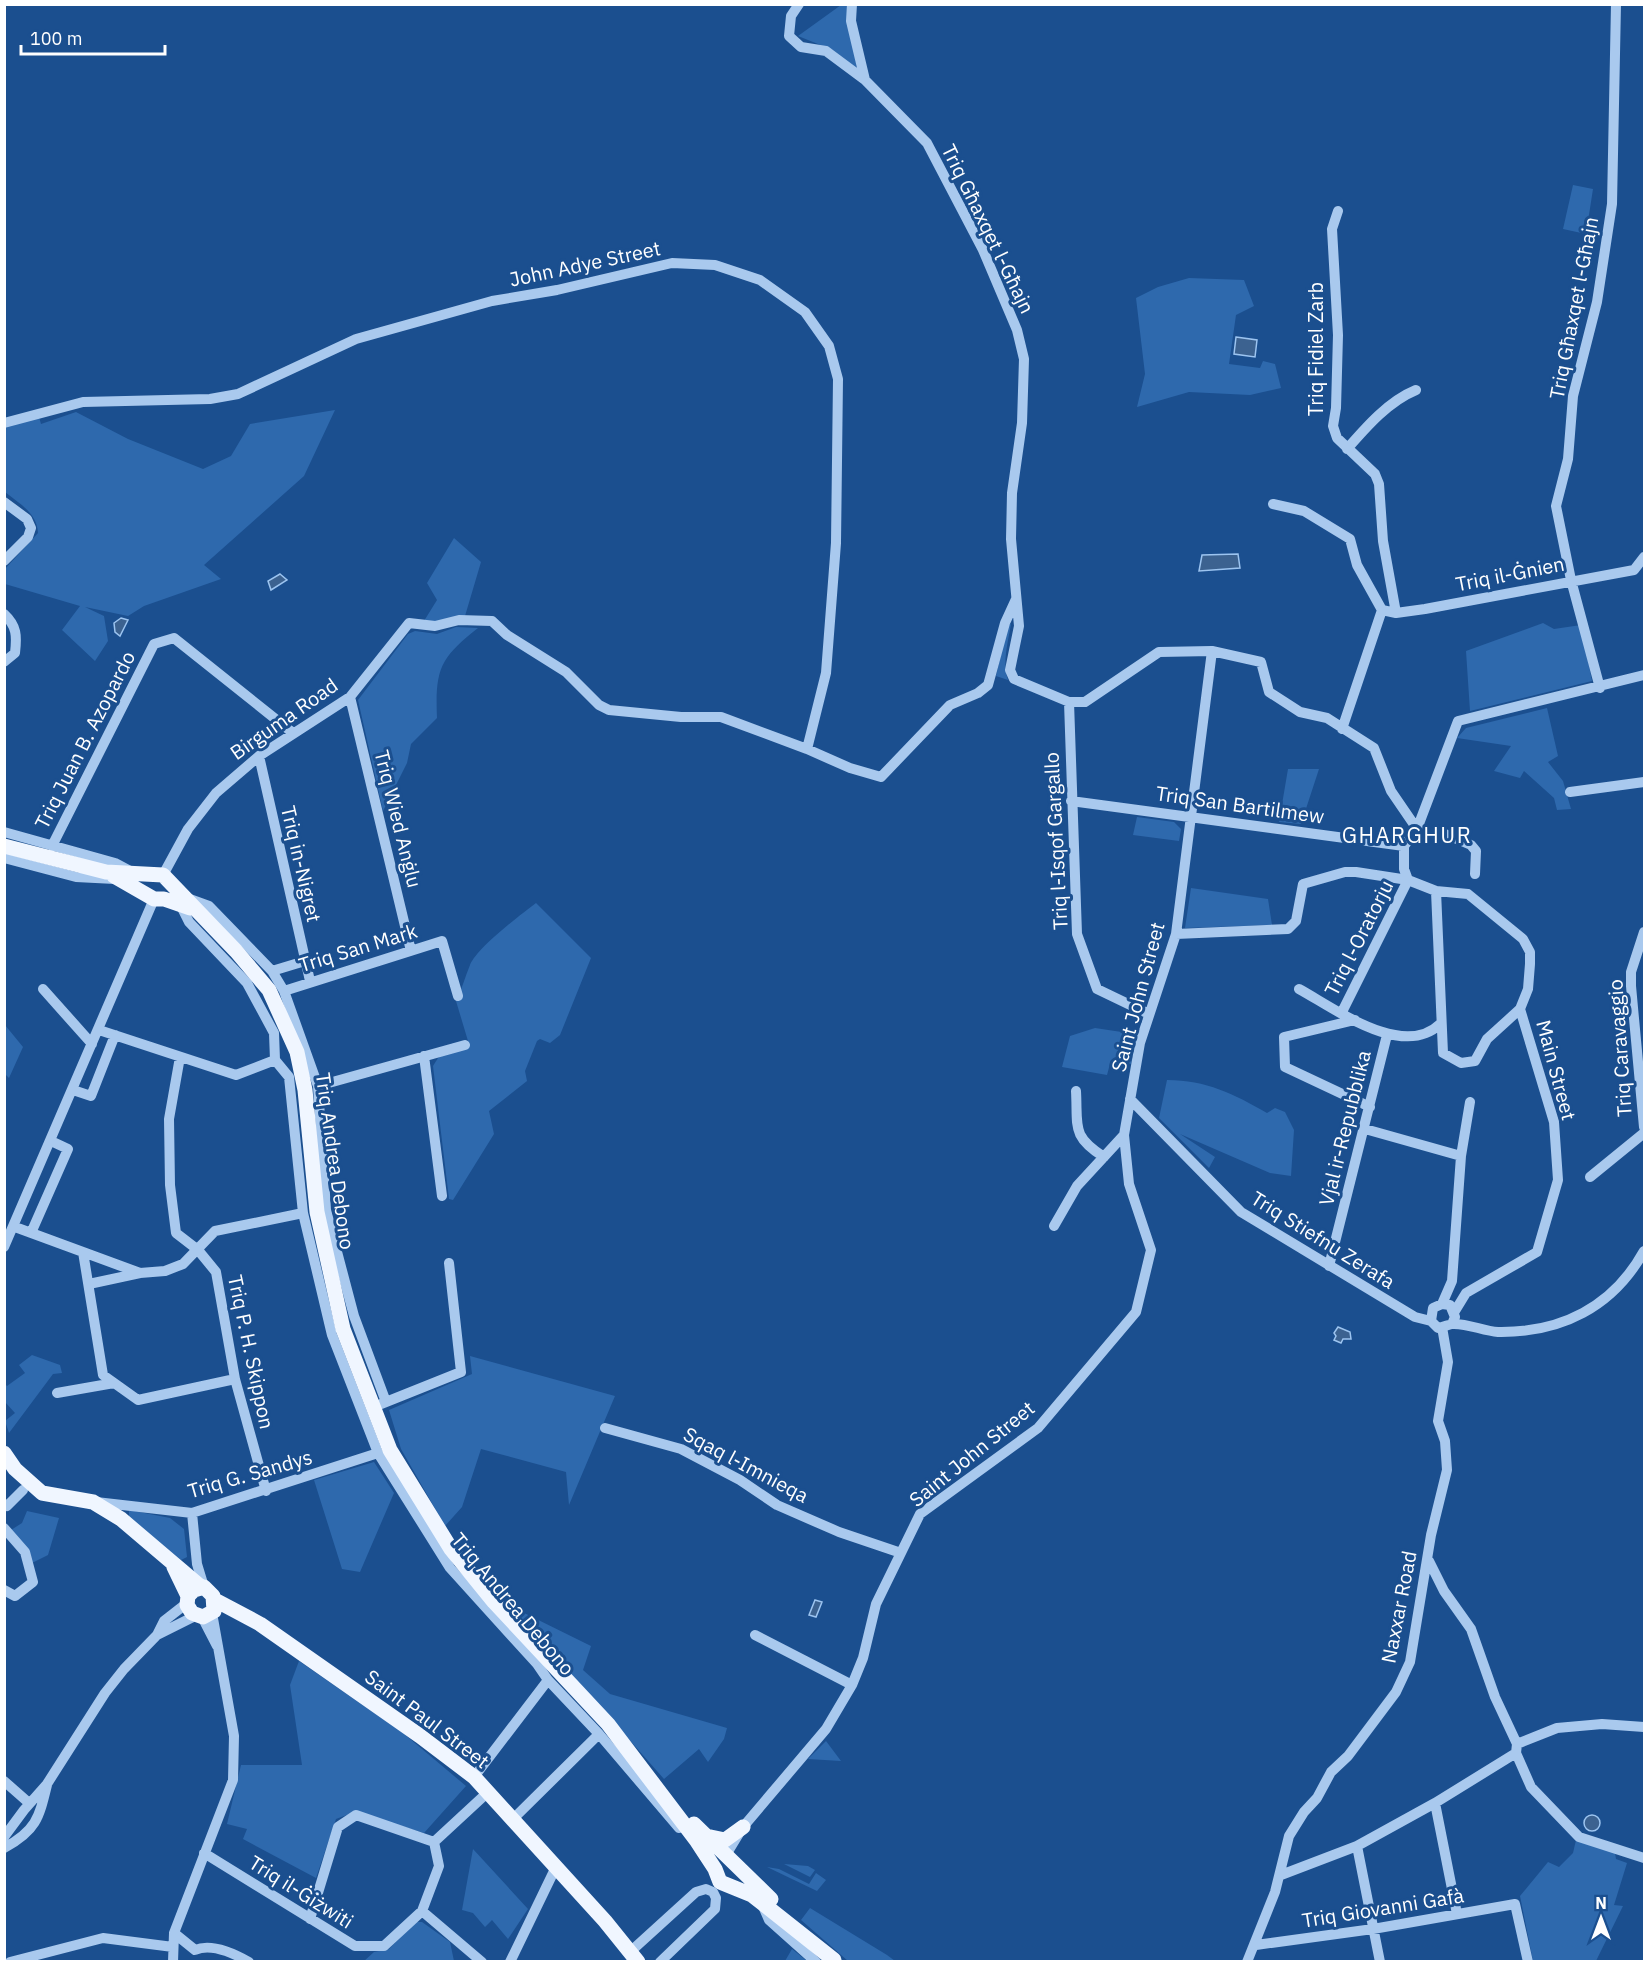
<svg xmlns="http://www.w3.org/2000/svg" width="1649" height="1966" font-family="'IBM Plex Sans',sans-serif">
  <rect width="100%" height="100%" fill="#1b4f8f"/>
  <path fill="#2e69ad" d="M 841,5 L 847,5 L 857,69 L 833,50 L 798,36 Z
    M 1573,185 L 1593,189 L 1586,234 L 1563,229 Z
    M 1189,278 L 1244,280 L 1254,306 L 1236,315 L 1229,364 L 1260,368 L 1263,361 L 1275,364 L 1281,388 L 1250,395 L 1189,392 L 1137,407 L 1145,374 L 1136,298 L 1158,287 Z
    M 335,410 L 304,476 L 204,565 L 221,579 L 144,606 L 128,616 L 85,607 L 104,616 L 108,641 L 95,661 L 62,630 L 80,606 L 5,584 L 4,570 L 38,533 C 37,513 20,504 5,492 L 5,425 L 39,417 L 41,424 L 76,412 L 128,439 L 203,469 L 231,456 L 250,424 Z
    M 454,538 L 481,562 L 465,616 L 446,624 L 424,621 L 437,600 L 427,583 Z
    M 1543,623 L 1554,629 L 1581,625 L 1592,681 L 1470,711 L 1466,651 Z
    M 1011,624 C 1008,642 1002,663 1008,680 L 996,676 L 1008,625 Z
    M 456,627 L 478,628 C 440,658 435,669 437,718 L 411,744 L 407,763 L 383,811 L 358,700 L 408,634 L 415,631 L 437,634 Z
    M 1547,708 L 1558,756 L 1548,762 L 1563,781 L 1571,809 L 1557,810 L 1554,798 L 1524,771 L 1520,778 L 1494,771 L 1511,746 L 1457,738 L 1466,728 Z
    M 1288,769 L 1319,769 L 1301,824 L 1279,822 Z
    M 1137,817 L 1174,822 L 1181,829 L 1179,841 L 1133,835 Z
    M 1191,888 L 1268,899 L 1272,925 L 1185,928 Z
    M 536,903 L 591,958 L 560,1035 L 550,1043 L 540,1039 L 537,1041 L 525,1071 L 527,1081 L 489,1111 L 494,1134 L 453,1200 L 449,1199 L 433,1066 L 438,1058 L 468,1041 L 456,1001 C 462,989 465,977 470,965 C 477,948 520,915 536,903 Z
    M 5,1025 L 23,1047 L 9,1078 L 5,1074 Z
    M 1095,1028 L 1135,1034 L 1131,1064 L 1111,1060 L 1107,1075 L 1062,1067 L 1070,1036 Z
    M 1167,1080 C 1206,1080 1234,1094 1267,1113 L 1275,1108 L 1285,1112 L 1294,1130 L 1291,1176 L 1270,1173 L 1180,1134 L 1215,1157 L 1209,1168 L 1159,1118 Z
    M 32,1355 L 60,1365 L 62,1373 L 53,1374 L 9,1433 L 5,1421 L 15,1413 L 5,1402 L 5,1384 L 7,1386 L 25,1373 L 19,1365 Z
    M 470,1356 L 615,1396 L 569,1505 L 566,1472 L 481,1449 L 462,1507 L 445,1526 L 401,1449 L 389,1410 L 472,1374 Z
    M 374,1462 L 394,1493 L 360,1572 L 342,1569 L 314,1480 Z
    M 129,1510 L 170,1518 L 184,1529 L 187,1557 L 181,1560 L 129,1517 Z
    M 27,1511 L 59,1518 L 48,1555 L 32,1563 L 11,1530 L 22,1523 Z
    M 512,1607 L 591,1646 L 583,1670 L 610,1694 L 727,1728 L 724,1739 L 708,1762 L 699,1749 L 664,1779 Z
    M 299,1661 L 403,1733 L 466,1786 L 424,1833 L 355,1812 L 336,1819 L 316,1878 L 243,1839 L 247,1829 L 227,1824 L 241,1765 L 302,1765 L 290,1685 Z
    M 826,1741 L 841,1761 L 808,1759 Z
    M 1576,1840 L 1615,1853 L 1616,1859 L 1627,1863 L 1614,1905 L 1623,1906 L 1596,1961 L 1533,1961 L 1520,1896 L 1548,1862 L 1559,1867 L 1573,1853 Z
    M 473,1849 L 528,1909 L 508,1939 L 492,1920 L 485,1927 L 473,1913 L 462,1910 Z
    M 784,1864 L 808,1866 L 815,1870 L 810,1877 Z
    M 767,1867 L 779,1869 L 809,1884 L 816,1873 L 826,1880 L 817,1891 Z
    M 810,1908 L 887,1955 L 895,1961 L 848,1961 L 801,1920 Z
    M 415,1922 L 422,1922 L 450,1942 L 454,1961 L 363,1962 L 374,1952 L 389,1949 Z
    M 792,1949 L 807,1961 L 785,1961 Z"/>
  <path fill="#3c6290" stroke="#9cc4f0" stroke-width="1.5" d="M 1236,337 L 1257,340 L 1255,357 L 1234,354 Z
    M 1238,554 L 1240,568 L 1199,571 L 1202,555 Z
    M 280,574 L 287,580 L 271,590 L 268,581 Z
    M 121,618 L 128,620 L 120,636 L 115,632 L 114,623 Z
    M 1338,1327 L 1350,1332 L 1351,1339 L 1343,1339 L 1341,1343 L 1334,1340 L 1336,1336 L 1334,1333 Z
    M 815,1600 L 822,1602 L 816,1617 L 809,1615 Z
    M1584 1823a8 8 0 1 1 16 0a8 8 0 1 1-16 0Z"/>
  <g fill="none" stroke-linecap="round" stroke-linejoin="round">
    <path stroke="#a9c9ee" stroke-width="10" d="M 799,4 L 791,16 L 789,36 L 801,47 L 826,51 L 865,80 L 927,143 L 983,250 L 1017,330 L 1024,359 L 1022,423 L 1012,493 L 1011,539 L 1019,626 L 1010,670 L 1014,679 L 1069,702 L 1085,702 L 1159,652 L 1212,651 L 1261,662 L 1269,692 L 1300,712 L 1327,718 L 1374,748 L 1391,791 L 1417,829
      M 852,4 L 851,21 L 865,80
      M 1338,211 L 1332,229 L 1338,335 L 1336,408 L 1333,426 L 1337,438 L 1375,474 L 1379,484 L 1383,541 L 1396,613
      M 4,423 L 83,402 L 210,399 L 238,394 L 356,339 L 492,301 L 557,290 L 672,263 L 715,265 L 760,280 L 805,312 L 829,346 L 838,379 L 836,543 L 826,673 L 807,749
      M 1347,449 C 1367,426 1389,401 1416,390
      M 4,502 L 27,519 L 31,528 L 28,537 L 4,561
      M 1273,504 L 1304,511 L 1350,539 L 1357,565 L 1382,610
      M 1382,610 L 1396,613 L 1425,609 L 1634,570 L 1644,557
      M 4,614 C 17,626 17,636 15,653 L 4,662
      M 1600,688 L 1571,580 L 1556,506 L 1568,459 L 1573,396 L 1597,302 L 1612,204 L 1616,4
      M 350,697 L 411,951
      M 1069,702 L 1077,934 L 1097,989 L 1149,1014
      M 1342,729 L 1382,610
      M 259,756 L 310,981
      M 1570,792 L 1644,782
      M 1071,801 L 1404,846
      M 4,832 L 115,863 L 130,871
      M 1445,834 L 1471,845 L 1476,851 L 1475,874
      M 52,846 L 154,644 L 174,638 L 293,733
      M 1404,846 L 1417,829 L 1458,721 L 1644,675
      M 1404,846 L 1404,869 L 1408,880
      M 4,858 L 76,877 L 115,879
      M 163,875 L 188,829 L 216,793 L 259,756 L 350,697 L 409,623 L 435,626 L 459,620 L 492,621 L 507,635 L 566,672 L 599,705 L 609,710 L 681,717 L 721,717 L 807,749 L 850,768 L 881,777 L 950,705 L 978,693 L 988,685 L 1005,623 L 1016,599
      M 1436,891 L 1443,1053 L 1461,1063 L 1475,1061 L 1487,1039 L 1520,1009
      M 187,898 L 209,906 L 272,971 L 284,991 L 318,1086 L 326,1210 L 354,1316 L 386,1402
      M 180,904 L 189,922 L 247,983 L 274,1033 L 275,1060 L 289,1077 L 303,1213 L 332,1335 L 378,1453 L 450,1568 L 537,1664 L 548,1680 L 599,1734 L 679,1828
      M 1644,932 L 1631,972 L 1631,986 L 1644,1127
      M 1176,934 L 1288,929 L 1296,921 L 1303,884 L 1345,872 L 1356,872 L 1408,880 L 1436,891 L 1468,894 L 1523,939 L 1530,952 L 1530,964 L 1528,989 L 1520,1009 L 1554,1122 L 1558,1180 L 1537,1252 L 1466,1293 L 1455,1311
      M 272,971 L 305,961
      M 43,989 L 92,1044
      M 1299,989 C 1334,1008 1403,1060 1440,1024
      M 284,991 L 442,941 L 458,996
      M 1342,1012 L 1408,880
      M 1355,1020 L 1284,1037 L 1285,1067 L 1370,1107
      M 99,1030 L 236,1075 L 275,1060
      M 424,1056 L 442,1196
      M 180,1057 L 169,1119 L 170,1185 L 176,1233 L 198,1250 L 216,1272 L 235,1379 L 266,1491
      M 318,1086 L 465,1045
      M 73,1090 L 91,1096 L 115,1035
      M 1076,1091 C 1078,1127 1071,1136 1104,1157
      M 1130,1099 L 1241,1212 L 1415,1317 L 1431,1321
      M 1365,1129 L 1461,1156
      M 1590,1177 L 1644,1133
      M 1054,1226 L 1077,1186 L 1124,1135
      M 15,1227 L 140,1273 L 165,1271 L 183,1264 L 215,1231 L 303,1213
      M 31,1233 L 68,1149 L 51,1141
      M 4,1247 L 154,899
      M 83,1252 L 103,1375 L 138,1400 L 235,1379
      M 1329,1266 L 1387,1035
      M 89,1284 L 140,1273
      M 1442,1304 L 1452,1281 L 1461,1156 L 1470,1102
      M 1452,1324 L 1455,1317 L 1450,1305 L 1442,1304 L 1433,1308 L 1431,1321 L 1438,1328 C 1443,1327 1448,1325 1452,1324 C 1467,1323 1483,1331 1498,1332 C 1561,1333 1613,1307 1644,1251
      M 57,1393 L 114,1383
      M 381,1404 L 461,1372 L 449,1263
      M 605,1428 L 681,1449 L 740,1480 L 777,1505 L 839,1532 L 901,1553
      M 96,1502 L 192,1513 L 378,1453
      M 4,1504 L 7,1506 L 23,1490
      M 192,1513 L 197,1564 L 204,1587
      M 4,1528 L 25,1552 L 33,1582 L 15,1596 L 4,1590
      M 1429,1561 L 1444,1591 L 1471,1629 L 1495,1697 L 1517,1744 L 1516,1753 L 1531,1787 L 1579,1837 L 1644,1858
      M 202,1617 L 217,1646
      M 157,1635 L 164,1621 L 187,1603
      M 755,1635 L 852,1685
      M 1517,1744 L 1557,1728 L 1602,1724 L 1644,1727
      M 474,1777 L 548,1680
      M 4,1781 L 29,1803
      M 1435,1803 L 1457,1914
      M 512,1820 L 599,1734
      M 4,1837 L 24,1810 L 47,1784 L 105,1693 L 124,1669 L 157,1635 L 195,1616
      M 434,1842 L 487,1793
      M 1357,1846 L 1380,1962
      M 4,1848 C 36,1831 39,1818 47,1785
      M 204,1853 L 355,1946 L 384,1946 L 422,1911 L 439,1866 L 434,1842
      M 726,1855 L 743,1827 L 826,1729 L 852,1685 L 863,1658 L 876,1604 L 920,1514 L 1038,1428 L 1136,1312 L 1151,1250 L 1129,1184 L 1124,1135 L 1140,1043 L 1176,934 L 1212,651
      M 1281,1875 L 1357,1846 L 1435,1803 L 1516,1753
      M 762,1904 L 769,1920 L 816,1962
      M 422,1911 L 482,1962
      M 310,1919 L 338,1827 L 356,1815 L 434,1842
      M 174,1933 L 195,1950 C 211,1943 235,1954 249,1962
      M 1256,1945 L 1373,1929 L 1515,1904 L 1528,1962
      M 630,1952 L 696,1892 L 706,1889 L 713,1892 L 716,1898 L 715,1909 L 660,1962
      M 10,1962 L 103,1938 L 173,1947
      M 173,1962 L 174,1933 L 233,1780 L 234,1736 L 212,1613
      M 510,1962 L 555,1869
      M 1247,1962 L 1275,1892 L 1289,1836 L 1304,1812 L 1317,1798 L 1331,1772 L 1348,1756 L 1396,1692 L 1410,1662 L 1431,1535 L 1447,1470 L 1445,1441 L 1438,1421 L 1448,1362 L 1442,1327"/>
    <path stroke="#f0f6ff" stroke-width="15" d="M 4,846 L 106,872 L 163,875 L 236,951 L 269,990 L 297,1052 L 305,1090 L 317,1212 L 343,1329 L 390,1450 L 451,1549 L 494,1602 L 608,1724 L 696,1840 L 715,1869 L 720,1882 L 752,1895 L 834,1960
      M 114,876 L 154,899 L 164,899 L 190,908
      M 4,1453 L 15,1469 L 42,1493 L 93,1502 L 121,1519 L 201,1587
      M 174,1567 L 188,1596 L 187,1605 L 192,1613 L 203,1617 L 214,1611 L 213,1596 L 204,1587 L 194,1590 L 188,1596
      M 215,1600 L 260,1624 L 420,1736 L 474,1777 L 605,1921 L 638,1962
      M 694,1824 L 771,1899
      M 706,1836 L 725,1840 L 743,1827"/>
  </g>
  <g text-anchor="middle" stroke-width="6" stroke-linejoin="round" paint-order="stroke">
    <g font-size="20" fill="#fff" stroke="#1b4f8f">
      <text transform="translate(988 229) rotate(64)" y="7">Triq Għaxqet l-Għajn</text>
      <text transform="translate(585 264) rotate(-12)" y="7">John Adye Street</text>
      <text transform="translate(1574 308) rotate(-79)" y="7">Triq Għaxqet l-Għajn</text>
      <text transform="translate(1316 349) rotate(-90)" y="7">Triq Fidiel Zarb</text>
      <text transform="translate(1510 574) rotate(-11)" y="7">Triq il-Ġnien</text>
      <text transform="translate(284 719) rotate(-35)" y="7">Birguma Road</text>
      <text transform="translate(85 740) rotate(-63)" y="7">Triq Juan B. Azopardo</text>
      <text transform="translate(1240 805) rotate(8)" y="7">Triq San Bartilmew</text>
      <text transform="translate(398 819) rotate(76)" y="7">Triq Wied Anġlu</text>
      <text transform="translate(1056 841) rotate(-93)" y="7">Triq l-Isqof Gargallo</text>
      <text transform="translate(301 864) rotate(77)" y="7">Triq in-Nigret</text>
      <text transform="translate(1359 938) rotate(-63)" y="7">Triq l-Oratorju</text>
      <text transform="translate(358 948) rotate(-17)" y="7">Triq San Mark</text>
      <text transform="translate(1138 997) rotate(-75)" y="7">Saint John Street</text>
      <text transform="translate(1620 1048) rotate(-94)" y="7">Triq Caravaggio</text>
      <text transform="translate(1556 1070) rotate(75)" y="7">Main Street</text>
      <text transform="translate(1345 1128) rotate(-76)" y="7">Vjal ir-Repubblika</text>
      <text transform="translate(335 1161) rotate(82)" y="7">Triq Andrea Debono</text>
      <text transform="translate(1323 1240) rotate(32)" y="7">Triq Stiefnu Zerafa</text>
      <text transform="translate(251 1352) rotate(78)" y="7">Triq P. H. Skippon</text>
      <text transform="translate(972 1454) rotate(-39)" y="7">Saint John Street</text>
      <text transform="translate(746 1465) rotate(28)" y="7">Sqaq l-Imnieqa</text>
      <text transform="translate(250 1474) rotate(-16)" y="7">Triq G. Sandys</text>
      <text transform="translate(513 1604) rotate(50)" y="7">Triq Andrea Debono</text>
      <text transform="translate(1399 1607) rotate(-79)" y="7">Naxxar Road</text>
      <text transform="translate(427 1719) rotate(37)" y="7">Saint Paul Street</text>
      <text transform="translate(301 1892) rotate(32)" y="7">Triq il-Ġiżwiti</text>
      <text transform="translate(1383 1908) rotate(-9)" y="7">Triq Giovanni Gafà</text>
    </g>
    <g font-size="22" letter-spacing="1.5" fill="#fff" stroke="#1b4f8f">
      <text x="1407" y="843">GHARGHUR</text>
    </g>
  </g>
  <rect width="1649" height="1966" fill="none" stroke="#ffffff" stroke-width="12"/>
  <g transform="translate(1601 1918)" stroke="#1b4f8f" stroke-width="4.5" paint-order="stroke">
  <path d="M0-4.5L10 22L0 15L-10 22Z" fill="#ffffff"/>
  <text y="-9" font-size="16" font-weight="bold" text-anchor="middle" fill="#ffffff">N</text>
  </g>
  <path d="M21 45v9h144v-9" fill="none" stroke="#ffffff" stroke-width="3"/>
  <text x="30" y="45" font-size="18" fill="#ffffff" stroke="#1b4f8f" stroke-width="4.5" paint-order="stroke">100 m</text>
</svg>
